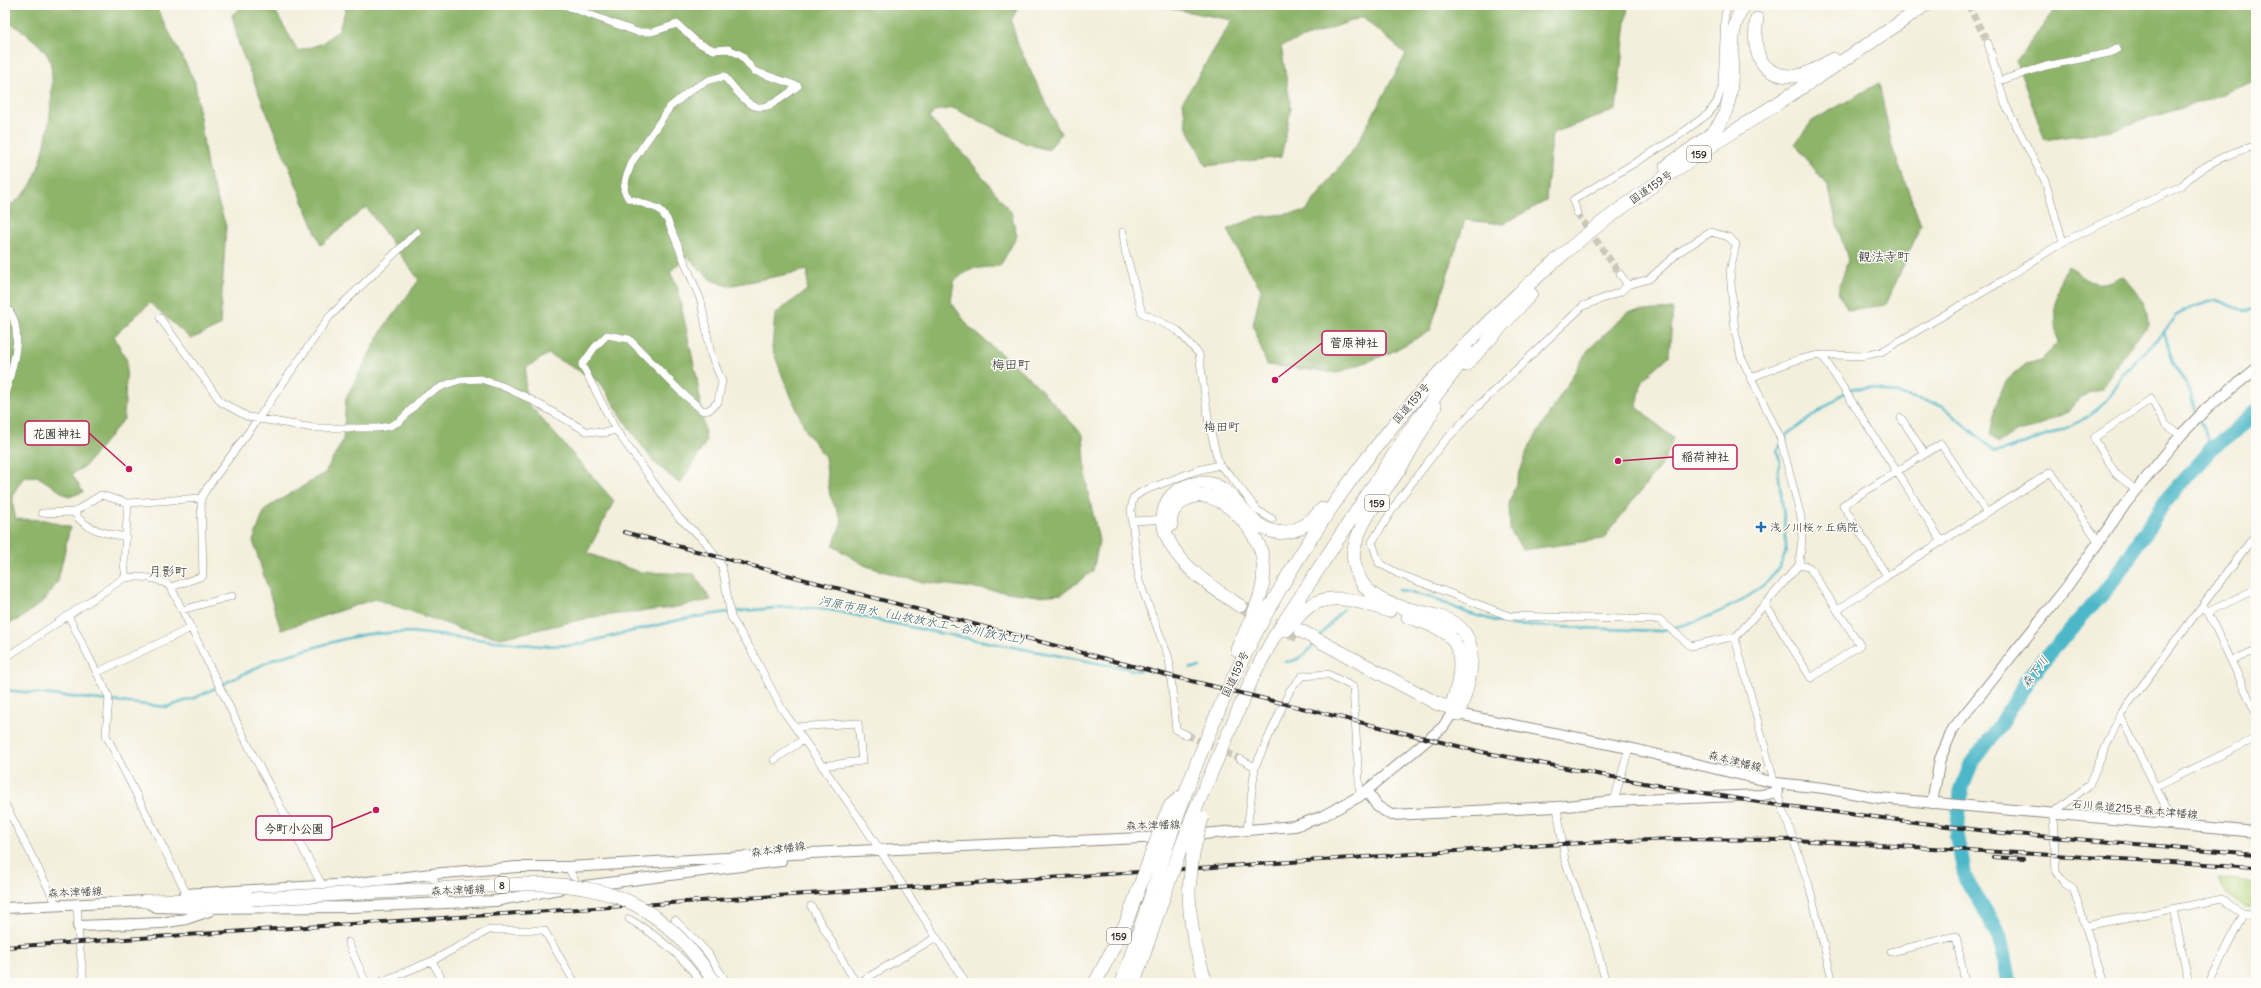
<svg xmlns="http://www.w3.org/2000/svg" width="2261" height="988" font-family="Delius,'Klee One',sans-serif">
  <rect width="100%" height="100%" fill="#fdfcf7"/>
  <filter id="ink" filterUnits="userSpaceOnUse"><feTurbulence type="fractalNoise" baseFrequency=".025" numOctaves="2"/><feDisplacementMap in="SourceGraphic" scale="8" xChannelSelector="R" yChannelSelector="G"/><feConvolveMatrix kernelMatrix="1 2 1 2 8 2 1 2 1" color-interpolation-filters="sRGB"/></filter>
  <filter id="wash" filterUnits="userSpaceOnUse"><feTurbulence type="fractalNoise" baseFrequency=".012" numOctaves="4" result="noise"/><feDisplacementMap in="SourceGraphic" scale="16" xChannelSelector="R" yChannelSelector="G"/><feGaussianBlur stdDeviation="0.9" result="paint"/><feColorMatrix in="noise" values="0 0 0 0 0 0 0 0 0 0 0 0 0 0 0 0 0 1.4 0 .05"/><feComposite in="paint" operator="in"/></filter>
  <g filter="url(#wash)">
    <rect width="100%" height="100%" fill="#f3efdc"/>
    <path fill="#b2d279" stroke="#6e7e52" d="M 2219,878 L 2256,882 L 2256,907 L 2245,907 L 2225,893 Z"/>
    <path fill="#8db469" stroke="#5c704a" d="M 5,5 L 155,5 L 195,82 L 207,167 L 226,226 L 220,326 L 191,339 L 150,303 L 114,336 L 127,361 L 124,419 L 85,466 L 72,474 L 83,492 L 69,497 L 37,476 L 24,477 C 11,495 11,498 16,519 L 45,520 L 70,527 L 58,581 L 45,600 L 20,619 L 5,625 L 5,208 C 13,204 23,196 28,189 C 46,164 57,90 50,61 C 46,47 18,26 5,21 Z
      M 245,5 L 272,5 L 298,51 L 321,44 L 339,30 L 347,5 L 1019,5 L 1011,21 L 1018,45 L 1061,134 L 1048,150 L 1025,143 L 953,108 L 935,111 L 929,118 L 966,156 L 1011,212 L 1017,236 L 1000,266 L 970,269 L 954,281 L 951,302 L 969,327 L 1031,379 L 1083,435 L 1087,487 L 1099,541 L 1093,571 L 1062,594 L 1039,596 L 916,581 L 866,566 L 833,546 L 842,521 L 830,496 L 825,457 L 807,433 L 784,380 L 772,348 L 775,314 L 807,290 L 808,270 L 728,286 L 711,280 L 687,256 L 670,272 L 677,286 L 697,379 L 706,442 L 680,484 L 654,462 L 633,434 L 600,382 L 548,354 L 526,368 L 525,400 L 614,501 L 587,553 L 639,572 L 694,574 L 711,600 L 672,608 L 593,617 L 501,638 L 462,629 L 375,599 L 281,630 L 253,541 L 265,509 L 325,473 L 343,440 L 346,398 L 384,327 L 419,280 L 366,207 L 321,245 L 239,45 L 232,15 Z
      M 1152,5 L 1628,5 L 1616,110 L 1552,133 L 1546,201 L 1503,224 L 1465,220 L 1430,331 L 1388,354 L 1337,373 L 1267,365 L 1253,325 L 1261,289 L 1244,263 L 1228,229 L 1257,217 L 1305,212 L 1357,144 L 1406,54 L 1362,17 L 1281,46 L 1291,108 L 1281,157 L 1206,166 L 1186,125 L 1183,101 L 1232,20 Z
      M 2059,5 L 2256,5 L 2256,80 L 2212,98 L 2112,130 L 2045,140 L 2016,61 Z
      M 1879,83 L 1892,147 L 1921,225 L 1886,305 L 1848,310 L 1838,292 L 1848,260 L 1837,225 L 1829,188 L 1795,144 L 1812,121 Z
      M 2068,266 C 2091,282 2095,290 2123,276 C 2138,289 2148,306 2148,325 L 2121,358 L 2102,390 L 2088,393 L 2076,401 L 2067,412 L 2035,428 L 2017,432 L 1998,443 L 1990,434 L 1998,398 L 2007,380 L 2026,364 L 2041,360 L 2058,343 C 2055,318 2052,288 2068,266 Z
      M 1673,309 L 1669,356 L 1642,380 L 1637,407 L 1673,438 L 1665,460 L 1603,539 L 1523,550 L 1510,530 L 1509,504 L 1528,449 L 1588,350 L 1628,312 Z"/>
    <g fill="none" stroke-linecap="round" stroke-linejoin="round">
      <path stroke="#4bb7c8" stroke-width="2.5" d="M 2164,332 L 2173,363 L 2189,389 L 2197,414
        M 2199,419 L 2212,448
        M 1398,590 L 1432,598 L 1468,613 L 1510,625 L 1656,631 L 1667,629
        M 1672,628 C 1709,619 1774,593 1785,554 C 1789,542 1780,487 1778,472 L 1780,461 L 1777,451 L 1787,435 L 1848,390 L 1869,387 L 1934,403 L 1943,407 L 1995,451 L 2002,451 L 2060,431 L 2082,420 L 2100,407 L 2109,397 L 2127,369 L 2164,332 L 2175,316 L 2193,307 L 2216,300 L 2245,311 L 2256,309
        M 1320,636 L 1343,609
        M 1285,662 C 1300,661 1306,654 1315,643
        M 1191,668 L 1200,667
        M 5,690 L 167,707 L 197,697 L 274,659 L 340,640 L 367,634 L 410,632 L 541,646 L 575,645 L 683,619 L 721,613 L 786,607 L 826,609 L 929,631 L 1140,671"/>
      <path stroke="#4bb7c8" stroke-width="15" d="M 2009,983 L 2000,937 L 1965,877 L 1957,834 L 1961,791 L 1971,764 L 2000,726 L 2032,673 L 2113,582 L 2165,501 L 2212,448 L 2237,430 L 2256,411"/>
    </g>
  </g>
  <g filter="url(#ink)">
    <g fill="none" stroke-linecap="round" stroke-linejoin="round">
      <path stroke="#cbc8b9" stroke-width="7" stroke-dasharray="7 3.5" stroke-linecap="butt" d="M 1968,5 L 1988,43
        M 1577,213 L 1620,274
        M 1187,735 L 1240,759"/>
      <path stroke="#cbc8b9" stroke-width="13" stroke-dasharray="13 6" stroke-linecap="butt" d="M 1240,606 L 1298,636"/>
      <g stroke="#8f8d84" stroke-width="8">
        <path id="street" d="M 564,5 L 637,32 L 652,32 L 677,24 L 698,43 L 714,50 L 728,49 L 741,55 L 754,71 L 798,86
          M 1988,43 L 2005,104 L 2045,181 L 2063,242
          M 1999,81 L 2046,66 L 2109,53 L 2117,49
          M 798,86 C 758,117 755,114 724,76 L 709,80 L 692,89 L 670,107 L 632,162 L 626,178 L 624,190 L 628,198 L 659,209 L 667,219 L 701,301 L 711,355 L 722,381 L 718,402 L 709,410 L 703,411 L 681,392 L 629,339 L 607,335 L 595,347 L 582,365 L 616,430 L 679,518 L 705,541 L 722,566 L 731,617 L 750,648 L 782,709 L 859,818 L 966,983
          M 1577,213 L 1573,200 L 1671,141 L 1708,114 L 1717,102 L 1722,87 L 1725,14 L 1728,5
          M 1123,232 L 1125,250 L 1142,313 L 1177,330 L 1199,354 L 1209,424 L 1219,465 L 1230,475 L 1257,510 L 1272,519
          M 1620,274 L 1628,285 L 1620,292 L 1583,306 L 1476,408 L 1442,444 L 1400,498 L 1372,542 L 1379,563 L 1399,574 L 1509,616 L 1660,620 L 1691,646 L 1727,638 L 1735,638
          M 1628,285 L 1649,279 L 1679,252 L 1711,232 L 1728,237 L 1736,244 L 1730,271 L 1735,331 L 1741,357 L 1780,437 L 1801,517 L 1802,539 L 1799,565 L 1735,638
          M 5,306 C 27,326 12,369 5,394
          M 160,318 L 221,402 L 248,417 L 314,428 L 378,428 L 390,426 L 400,421 L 424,396 L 445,385 L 460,380 L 481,379 L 502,386 L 528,398 L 586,431 L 603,433 L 616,430
          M 1822,355 L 1942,542
          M 1750,378 C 1773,369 1797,357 1823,355 C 1846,354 1857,359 1881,352 L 2002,281 L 2063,242 L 2181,186 C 2200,166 2229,152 2256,146
          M 1901,418 L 1925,454
          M 2136,490 L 2116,474 L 2094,438 L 2151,399 L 2166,425 L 2181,435
          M 128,503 L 201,498
          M 74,512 L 101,495 L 128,503 L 124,564 L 126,578
          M 42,513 L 74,512 C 84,530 106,533 126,537
          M 1134,521 L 1166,519
          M 5,559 L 5,564
          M 1887,576 L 1843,505 L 1941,444 L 1987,513
          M 171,587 L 203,576 L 201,498 L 207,488 L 258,419 L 329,317 L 417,232
          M 1765,604 L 1811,678 L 1860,645 L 1809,567 L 1799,565
          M 2202,607 L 2208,612 L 2256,713
          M 182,610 L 232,596
          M 1838,610 L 1887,576 L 2051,472 L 2098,541
          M 2208,612 L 2256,589
          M 69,617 L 109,697 L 106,735 L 187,894
          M 1735,638 L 1777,792 L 1809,885 L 1833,983
          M 5,658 L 124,578 C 139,576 158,577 171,587 L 249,747 L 322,885
          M 2231,661 L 2256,650
          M 98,672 L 191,628
          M 2120,715 L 2174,824
          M 795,727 L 858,723 L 862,761 L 822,766
          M 1187,735 L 1176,730 L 1169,658 L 1139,581 L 1131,510 L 1133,498 L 1143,491 L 1195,471 L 1219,465
          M 1240,759 L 1255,767
          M 774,760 L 803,740
          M 2156,787 L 2256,738
          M 1614,801 L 1629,748
          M 5,804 L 57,905
          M 1557,807 L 1565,861 L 1592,931 L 1606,983
          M 1247,830 L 1255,767 L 1290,690 L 1302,676 L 1328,674 L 1353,687 L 1360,796
          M 568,867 L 578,887
          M 431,874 L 445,903
          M 77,903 L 79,942 L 84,983
          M 811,906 L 856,983
          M 2173,909 L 2189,983
          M 2244,913 L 2252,915 L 2256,913
          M 629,919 C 658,936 683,956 702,983
          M 675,920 L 707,952 L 727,983
          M 2085,926 L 2222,899 L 2244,913 L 2209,983
          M 348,942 L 366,983
          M 1891,952 L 1956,936 L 1965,983
          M 432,961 L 444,983
          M 378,983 L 432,961 L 489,930 L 544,930 L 575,983
          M 858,983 L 935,938
          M 2104,983 L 2073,888 L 2065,884 L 2056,872 L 2053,813 L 2089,785 L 2120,715 L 2256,534"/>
      </g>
      <g stroke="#8f8d84" stroke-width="12">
        <path id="secondary" d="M 1452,715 L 1458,714 L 1629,748 L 1776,783 L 1824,788 L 1880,798 L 2256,832
          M 1367,791 L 1377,806 L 1391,815 L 1557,807 L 1614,801 L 1762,795 L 1777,792
          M 1932,803 L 1940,759 L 1953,729 L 2066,588 L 2126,503 L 2181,435 L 2207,408 L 2256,369
          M 1191,835 L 1295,826 L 1321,817 L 1360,796 L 1443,727 L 1451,715 L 1452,708
          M 584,886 L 781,861
          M 185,894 L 351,884 L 431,874 L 517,867 L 568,867 L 811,853 L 1163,837
          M 5,908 L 145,901 L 156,907 L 187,908 L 350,907 L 495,901 L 559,889
          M 78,926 L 162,923 L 186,919 L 209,911"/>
      </g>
      <g stroke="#8f8d84" stroke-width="14">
        <path id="highway" d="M 1757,19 C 1752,49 1758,78 1796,76 C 1808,75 1823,65 1833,59
          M 1666,167 C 1678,157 1706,140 1715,130 C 1746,93 1719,35 1745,5
          M 1466,365 L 1531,294
          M 1435,407 C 1423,428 1412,449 1399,470 C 1383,494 1360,520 1354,549 C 1352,557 1355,567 1358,575 C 1384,640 1513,574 1458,714
          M 1171,525 C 1170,515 1173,508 1182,502 C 1213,480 1252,523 1261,551 C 1264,561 1264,572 1263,582 C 1260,605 1246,629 1237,650
          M 1240,606 C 1211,587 1157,553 1164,511 C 1165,506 1168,499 1172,495 C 1184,485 1195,481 1211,484 C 1238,490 1247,528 1276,532 C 1295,535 1310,523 1322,509
          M 1286,630 C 1295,623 1300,612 1310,606 C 1333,591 1365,603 1389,611
          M 1301,631 L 1438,704 L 1452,708 C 1453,699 1456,692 1458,683 C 1467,637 1446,629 1408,617
          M 1165,817 L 1171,805 L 1185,794
          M 1177,817 C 1246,615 1360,438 1518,294 C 1545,270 1571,246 1600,224 C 1704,145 1819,81 1925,5
          M 1192,817 L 1255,672 L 1274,637 L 1409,431 L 1468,353
          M 1189,889 C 1189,924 1196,950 1206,983
          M 145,901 L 252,899
          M 1095,983 L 1126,923 L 1139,888
          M 1122,983 L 1153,889
          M 1134,983 L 1166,890"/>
      </g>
      <use href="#street" stroke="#fff" stroke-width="7"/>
      <use href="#secondary" stroke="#fff" stroke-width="10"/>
      <use href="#highway" stroke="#fff" stroke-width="13"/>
      <g stroke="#2b2b2b" stroke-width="4">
        <path id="rail" d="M 624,532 L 1163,674 L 1482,752 L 1644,783 L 1770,804 L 2003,833 L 2256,854
          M 1993,857 L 2023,859
          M 5,947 L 1562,844 L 1673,839 L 1794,840 L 2256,867"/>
      </g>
      <use href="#rail" stroke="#fdfcf7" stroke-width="2.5" stroke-dasharray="8" stroke-linecap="butt"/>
      <g stroke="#8f8d84" stroke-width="14" stroke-linecap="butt">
        <path id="highway-bridge" d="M 1139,888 L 1165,817
          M 1153,889 L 1177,817
          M 1189,889 L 1193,853 L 1202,818
          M 1166,890 L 1192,817
          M 252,899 L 524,884 C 613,882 666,907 715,983"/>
      </g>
      <use href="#highway-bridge" stroke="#fff" stroke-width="13"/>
    </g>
  </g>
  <path fill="#1f6fb2" stroke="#fdfcf7" stroke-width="1.5" d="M1759 521h4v4h4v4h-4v4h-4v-4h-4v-4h4z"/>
  <g text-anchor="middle" stroke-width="3" stroke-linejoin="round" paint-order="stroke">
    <g fill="#fdfcf7" stroke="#6a6a68" stroke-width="1">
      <rect x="1687" y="146" width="24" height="16" rx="3"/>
      <rect x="1365" y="495" width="24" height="16" rx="3"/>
      <rect x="495" y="877" width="14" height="16" rx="3"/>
      <rect x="1107" y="928" width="24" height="16" rx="3"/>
    </g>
    <g font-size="10" font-weight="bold" fill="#2b2b2b">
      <text x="1699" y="158">159</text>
      <text x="1377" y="507">159</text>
      <text x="502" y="889">8</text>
      <text x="1119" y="940">159</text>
    </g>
    <g font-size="11" fill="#2b2b2b" stroke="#fdfcf7">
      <text transform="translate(1651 187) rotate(-35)" y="4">国道159号</text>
      <text transform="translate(1411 403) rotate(-49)" y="4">国道159号</text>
      <text transform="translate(1235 674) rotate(-65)" y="4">国道159号</text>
      <text transform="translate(1735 761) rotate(14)" y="4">森本津幡線</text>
      <text transform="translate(2135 809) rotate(5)" y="4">石川県道215号森本津幡線</text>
      <text transform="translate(1153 825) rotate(-2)" y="4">森本津幡線</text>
      <text transform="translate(778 849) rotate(-8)" y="4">森本津幡線</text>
      <text transform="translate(458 890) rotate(-3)" y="4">森本津幡線</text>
      <text transform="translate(75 892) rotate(-3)" y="4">森本津幡線</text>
    </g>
    <g font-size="11" fill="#2b2b2b" stroke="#fdfcf7" text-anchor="start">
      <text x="1770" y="531">浅ノ川桜ヶ丘病院</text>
    </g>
    <g font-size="12" fill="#2b2b2b" stroke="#fdfcf7">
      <text x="1222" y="431">梅田町</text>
    </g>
    <g font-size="12" font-style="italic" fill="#365c62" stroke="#fdfcf7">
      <text transform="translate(925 621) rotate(11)" y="4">河原市用水（山牧放水工～谷川放水工）</text>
      <text transform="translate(2035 672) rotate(-53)" y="4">森下川</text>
    </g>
    <g font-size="13" fill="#2b2b2b" stroke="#fdfcf7">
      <text x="1884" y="261">観法寺町</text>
      <text x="1011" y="369">梅田町</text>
      <text x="168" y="576">月影町</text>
    </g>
  </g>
  <path fill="none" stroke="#c2185b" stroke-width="1.5" d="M1275 380L1322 343M129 469L89 433M1618 461L1673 457M376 810L332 828"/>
  <g fill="#c2185b" stroke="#fdfcf7" stroke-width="1.5">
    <circle cx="1275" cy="380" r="4"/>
    <circle cx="129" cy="469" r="4"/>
    <circle cx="1618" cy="461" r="4"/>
    <circle cx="376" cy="810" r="4"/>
  </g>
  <g fill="#fdfcf7" stroke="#c2185b" stroke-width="1.5">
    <rect x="1322" y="331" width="64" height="24" rx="4"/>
    <rect x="25" y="421" width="64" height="24" rx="4"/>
    <rect x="1673" y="445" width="64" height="24" rx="4"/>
    <rect x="256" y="816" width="76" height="24" rx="4"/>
  </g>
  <g font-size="12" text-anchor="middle" font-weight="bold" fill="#2b2b2b">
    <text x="1354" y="347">菅原神社</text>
    <text x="57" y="438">花園神社</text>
    <text x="1705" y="461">稲荷神社</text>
    <text x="294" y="833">今町小公園</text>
  </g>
  <rect width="2261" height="988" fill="none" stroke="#fdfcf7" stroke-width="20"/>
</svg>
